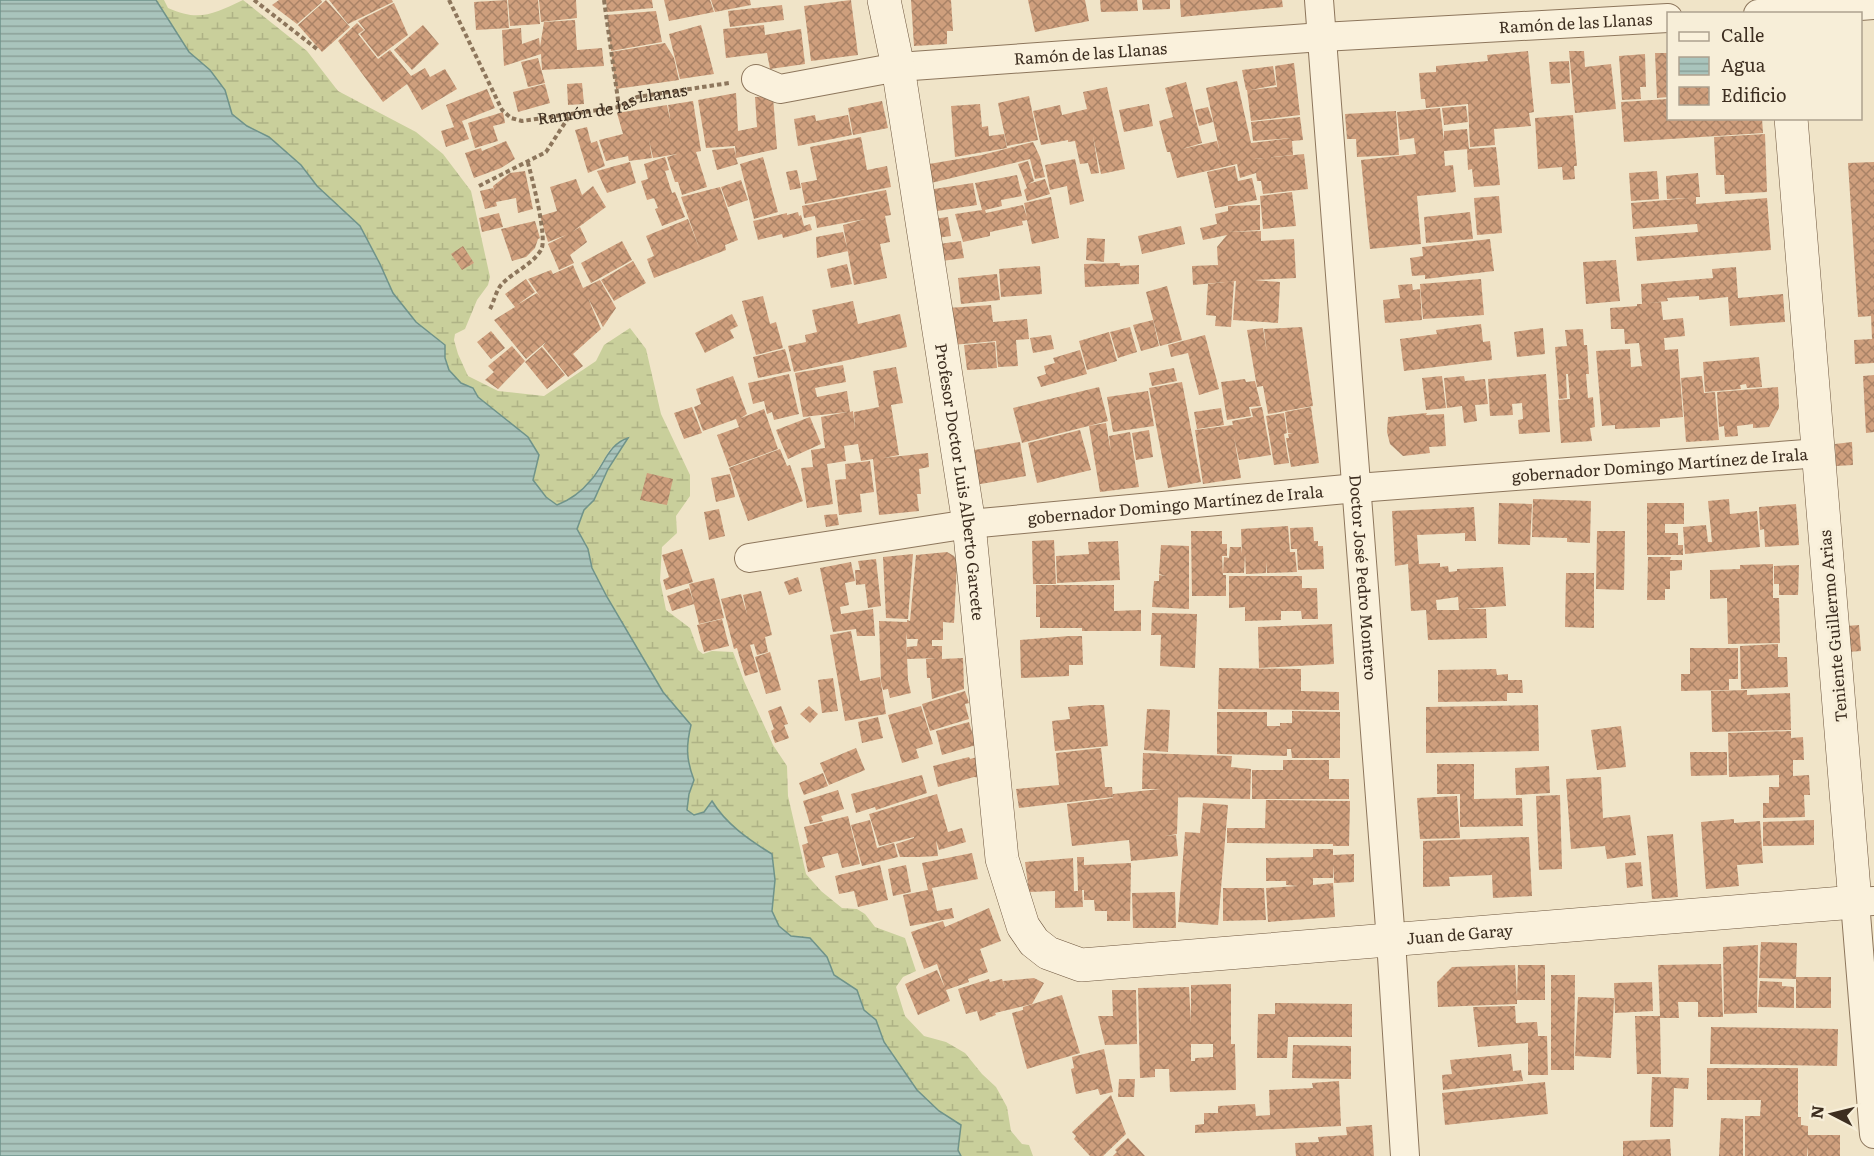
<svg xmlns="http://www.w3.org/2000/svg" width="1874" height="1156" font-family="Literata,serif">
  <defs>
    <pattern id="wetland-marsh" width="20" height="14" patternUnits="userSpaceOnUse" patternTransform="scale(1.5)"><rect width="20" height="14" fill="#c9cf9b"/><path d="M1 5h8M5 5V1M11 12h8M15 12V8" fill="none" stroke="#aeb285"/></pattern>
    <pattern id="water-rules" width="6" height="5" patternUnits="userSpaceOnUse" patternTransform="scale(1.5)"><rect width="6" height="5" fill="#a9c4bc"/><path d="M0 2.5h6" fill="none" stroke="#8ba098"/></pattern>
    <pattern id="building-cross-hatch" width="8" height="8" patternUnits="userSpaceOnUse" patternTransform="scale(1.5)"><rect width="8" height="8" fill="#cf9f7d"/><path d="M0 0l8 8M0 8l8-8" fill="none" stroke="#a98266"/></pattern>
  </defs>
  <rect width="100%" height="100%" fill="#f0e4c8"/>
  <path fill="url(#wetland-marsh)" d="M 156,0 L 164,0 L 168,8 C 199,22 213,14 243,0 L 307,51 L 338,91 L 416,132 L 443,154 L 471,191 L 490,277 L 488,285 L 477,300 L 465,329 L 455,334 L 454,340 L 458,354 L 468,376 L 498,391 L 544,396 L 596,361 L 604,345 L 630,328 L 646,349 L 661,414 L 690,475 L 690,496 L 676,516 L 677,533 L 662,547 L 660,580 L 666,610 L 690,628 L 698,650 L 703,654 L 712,651 L 733,652 L 744,681 L 773,745 L 787,766 L 788,796 L 806,874 L 821,891 L 842,908 L 857,909 L 865,914 L 875,927 L 905,938 L 916,971 L 903,977 L 896,987 L 905,1016 L 924,1036 L 946,1042 L 965,1053 L 982,1074 L 996,1087 L 1007,1107 L 1011,1131 L 1022,1144 L 1029,1145 L 1033,1156 L 961,1156 L 958,1150 L 961,1125 L 939,1111 L 917,1090 L 884,1042 L 876,1020 L 864,1010 L 857,990 L 834,975 L 827,957 L 810,938 L 791,936 L 779,926 L 772,911 L 775,880 L 772,854 C 749,840 726,825 712,802 L 704,812 L 694,815 L 687,810 L 689,794 L 694,780 C 686,759 686,746 691,725 L 663,692 L 607,597 L 592,568 L 588,549 L 577,529 L 584,510 L 594,500 L 608,469 L 627,439 L 611,448 L 591,480 L 571,499 L 558,506 L 546,497 L 533,480 L 539,455 L 478,397 L 473,388 L 461,383 L 449,371 L 445,358 L 445,345 L 416,322 L 393,293 L 380,264 L 360,226 L 317,186 L 301,165 L 269,137 L 247,126 L 231,114 L 225,90 L 210,70 L 189,52 Z"/>
  <path fill="url(#water-rules)" stroke="#6f938a" stroke-width="1.5" d="M 0,0 L 156,0 L 189,52 L 210,70 L 225,90 L 232,114 L 247,126 L 269,137 L 301,165 L 317,186 L 360,226 L 380,264 L 393,293 L 416,322 L 445,345 L 445,358 L 449,370 L 461,383 L 473,388 L 478,397 L 528,437 L 539,455 L 533,480 L 546,497 L 557,505 C 570,500 582,491 591,480 C 604,466 608,444 628,438 L 608,469 L 594,500 L 584,510 L 577,529 L 588,549 L 592,568 L 607,597 L 663,692 L 691,725 C 686,746 686,759 694,780 L 689,794 L 687,810 L 694,815 L 704,812 L 712,801 C 726,824 749,840 772,854 L 775,880 L 772,911 L 779,926 L 791,936 L 810,938 L 827,957 L 834,975 L 857,990 L 864,1010 L 876,1020 L 884,1042 L 917,1090 L 939,1111 L 961,1125 L 958,1150 L 961,1156 L 0,1156 Z"/>
  <path fill="url(#building-cross-hatch)" fill-rule="evenodd" d="M 279,0 L 321,0 L 322,2 L 297,24 L 272,5 Z
    M 326,0 L 350,27 L 322,52 L 298,25 Z
    M 329,0 L 392,0 L 393,2 L 348,24 Z
    M 507,0 L 509,28 L 476,30 L 474,2 Z
    M 508,0 L 538,0 L 540,24 L 510,26 Z
    M 539,0 L 576,0 L 577,18 L 541,22 Z
    M 606,0 L 652,0 L 653,8 L 607,12 Z
    M 664,0 L 710,0 L 714,12 L 669,21 Z
    M 711,0 L 750,0 L 751,5 L 715,12 Z
    M 851,0 L 858,55 L 811,61 L 804,6 Z
    M 911,0 L 951,0 L 953,31 L 947,31 L 947,44 L 914,46 Z
    M 1028,0 L 1085,0 L 1089,21 L 1035,32 Z
    M 1100,0 L 1137,0 L 1138,11 L 1101,12 Z
    M 1142,0 L 1170,0 L 1170,9 L 1143,10 Z
    M 1180,0 L 1282,0 L 1283,7 L 1181,17 Z
    M 394,3 L 408,35 L 378,57 L 360,34 L 365,30 L 368,33 L 365,30 L 368,27 L 365,30 L 358,21 Z
    M 782,5 L 784,20 L 730,27 L 728,11 Z
    M 656,11 L 662,42 L 611,51 L 607,15 Z
    M 575,20 L 577,50 L 602,48 L 604,66 L 542,70 L 541,54 L 504,66 L 502,30 L 521,28 L 522,44 L 539,38 L 540,47 L 544,22 Z
    M 357,23 L 364,30 L 358,34 L 378,59 L 390,50 L 411,76 L 425,68 L 430,77 L 445,69 L 457,89 L 422,110 L 407,84 L 383,102 L 338,41 Z
    M 423,25 L 439,44 L 412,70 L 394,50 Z
    M 701,25 L 714,74 L 680,79 L 669,34 Z
    M 764,25 L 765,35 L 801,29 L 805,64 L 770,69 L 767,53 L 726,58 L 723,29 Z
    M 665,43 L 674,58 L 679,80 L 616,89 L 611,52 Z
    M 1528,51 L 1534,112 L 1529,113 L 1531,126 L 1494,129 L 1495,145 L 1470,147 L 1468,104 L 1426,108 L 1425,99 L 1421,99 L 1419,73 L 1436,72 L 1436,66 L 1488,61 L 1487,55 Z
    M 1569,51 L 1584,51 L 1585,67 L 1611,64 L 1616,109 L 1575,113 Z
    M 1655,53 L 1668,53 L 1668,97 L 1657,98 Z
    M 1645,54 L 1646,87 L 1640,87 L 1641,99 L 1622,100 L 1619,56 Z
    M 538,58 L 545,83 L 528,87 L 521,62 Z
    M 1569,61 L 1570,83 L 1551,84 L 1549,62 Z
    M 1294,63 L 1300,115 L 1251,121 L 1247,90 L 1246,90 L 1242,70 L 1273,66 L 1276,85 L 1251,90 L 1277,87 L 1275,66 Z
    M 1237,81 L 1251,143 L 1291,138 L 1253,141 L 1251,122 L 1300,117 L 1303,140 L 1292,141 L 1293,155 L 1254,159 L 1304,154 L 1308,189 L 1263,194 L 1261,181 L 1257,181 L 1256,173 L 1240,178 L 1237,164 L 1177,178 L 1170,152 L 1167,152 L 1159,121 L 1173,117 L 1165,88 L 1186,82 L 1202,143 L 1182,149 L 1217,141 L 1221,157 L 1206,88 Z
    M 582,83 L 584,104 L 568,105 L 567,84 Z
    M 545,84 L 550,103 L 518,112 L 513,92 Z
    M 1107,87 L 1125,169 L 1101,174 L 1093,136 L 1099,173 L 1091,174 L 1088,163 L 1080,164 L 1075,141 L 1068,142 L 1068,140 L 1041,145 L 1033,111 L 1060,105 L 1062,115 L 1087,109 L 1083,92 Z
    M 487,89 L 495,108 L 462,121 L 469,139 L 446,147 L 441,131 L 454,127 L 446,105 Z
    M 736,93 L 738,131 L 757,127 L 755,97 L 773,96 L 777,149 L 736,158 L 738,164 L 717,170 L 712,150 L 734,148 L 736,156 L 735,146 L 706,148 L 698,100 Z
    M 1029,96 L 1038,140 L 1007,146 L 998,103 Z
    M 1668,99 L 1668,118 L 1762,118 L 1763,133 L 1624,142 L 1621,102 Z
    M 693,101 L 701,151 L 696,152 L 707,187 L 682,195 L 678,182 L 675,182 L 667,157 L 677,154 L 653,158 L 649,140 L 652,158 L 629,161 L 628,156 L 606,161 L 599,140 L 623,134 L 617,113 L 667,105 L 671,124 L 668,105 Z
    M 882,101 L 888,128 L 853,135 L 848,108 Z
    M 980,104 L 982,127 L 988,126 L 989,136 L 1004,134 L 1007,148 L 955,157 L 951,106 Z
    M 1149,104 L 1153,126 L 1124,132 L 1119,110 Z
    M 1466,106 L 1468,122 L 1444,125 L 1442,108 Z
    M 1208,107 L 1213,122 L 1199,126 L 1195,110 Z
    M 1440,108 L 1444,141 L 1444,131 L 1467,129 L 1469,149 L 1444,151 L 1445,166 L 1453,165 L 1456,192 L 1417,196 L 1421,244 L 1370,249 L 1361,160 L 1416,154 L 1414,138 L 1400,140 L 1397,112 Z
    M 1396,111 L 1399,155 L 1357,157 L 1356,139 L 1347,139 L 1345,114 Z
    M 503,112 L 505,123 L 493,126 L 498,141 L 475,148 L 468,123 Z
    M 815,115 L 816,121 L 848,115 L 852,135 L 798,146 L 794,119 Z
    M 1573,115 L 1577,166 L 1574,166 L 1575,179 L 1563,180 L 1562,167 L 1538,169 L 1535,118 Z
    M 587,127 L 591,143 L 597,141 L 605,166 L 588,173 L 575,130 Z
    M 1765,134 L 1767,192 L 1725,194 L 1724,175 L 1716,175 L 1714,137 Z
    M 861,137 L 867,170 L 887,166 L 891,187 L 805,204 L 801,183 L 817,180 L 810,147 Z
    M 506,141 L 515,159 L 501,168 L 474,178 L 465,153 L 481,148 L 482,151 Z
    M 1033,142 L 1040,157 L 1045,177 L 1035,179 L 1030,159 L 931,183 L 929,164 L 982,155 Z
    M 1496,147 L 1500,185 L 1474,187 L 1472,169 L 1468,170 L 1467,149 Z
    M 665,157 L 669,170 L 665,171 L 672,193 L 675,192 L 685,217 L 662,226 L 655,209 L 658,208 L 654,198 L 661,196 L 647,200 L 641,181 L 648,179 L 644,164 Z
    M 763,157 L 778,212 L 754,219 L 740,164 Z
    M 1075,159 L 1084,201 L 1070,205 L 1067,186 L 1050,190 L 1045,165 Z
    M 1028,161 L 1034,181 L 1028,184 L 1045,179 L 1050,194 L 1027,201 L 1024,190 L 1027,188 L 1018,164 Z
    M 630,162 L 636,183 L 607,193 L 597,171 Z
    M 1874,162 L 1874,363 L 1855,364 L 1854,340 L 1872,339 L 1871,316 L 1858,317 L 1848,163 Z
    M 1235,166 L 1238,181 L 1252,178 L 1257,200 L 1215,208 L 1207,172 Z
    M 797,170 L 801,188 L 790,190 L 786,172 Z
    M 525,171 L 533,209 L 518,213 L 516,198 L 496,202 L 497,206 L 485,209 L 480,191 L 493,188 L 495,194 L 493,186 L 510,173 Z
    M 1657,171 L 1659,199 L 1631,201 L 1629,173 Z
    M 1698,173 L 1700,197 L 1696,197 L 1696,204 L 1767,198 L 1771,250 L 1637,261 L 1635,237 L 1698,232 L 1697,224 L 1633,229 L 1631,203 L 1690,198 L 1667,199 L 1666,176 Z
    M 1017,175 L 1022,196 L 1001,200 L 1002,206 L 985,210 L 986,213 L 1023,205 L 1027,217 L 1024,203 L 1051,197 L 1059,238 L 1032,244 L 1027,220 L 1022,221 L 1023,225 L 990,232 L 990,236 L 963,242 L 955,214 L 982,210 L 975,183 Z
    M 576,179 L 582,195 L 593,186 L 606,207 L 572,232 L 580,227 L 587,242 L 570,255 L 574,263 L 559,270 L 548,244 L 566,235 L 548,242 L 540,216 L 557,211 L 550,187 Z
    M 741,180 L 748,200 L 728,207 L 721,187 Z
    M 973,183 L 977,205 L 937,211 L 934,189 Z
    M 720,187 L 738,240 L 725,245 L 726,250 L 654,278 L 647,259 L 654,256 L 646,236 L 688,219 L 700,250 L 681,197 Z
    M 886,190 L 891,215 L 885,216 L 890,242 L 880,244 L 887,278 L 854,285 L 843,225 L 865,219 L 817,228 L 815,216 L 804,218 L 802,206 Z
    M 1292,192 L 1296,226 L 1263,229 L 1260,196 Z
    M 1499,196 L 1502,233 L 1477,235 L 1474,198 Z
    M 1260,205 L 1260,230 L 1228,232 L 1261,231 L 1261,241 L 1294,239 L 1296,278 L 1254,280 L 1280,282 L 1278,323 L 1233,320 L 1236,281 L 1193,285 L 1192,266 L 1218,265 L 1217,247 L 1227,235 L 1203,240 L 1200,228 L 1217,224 L 1215,214 L 1228,211 L 1228,206 Z
    M 798,212 L 799,216 L 801,215 L 804,226 L 810,224 L 812,230 L 783,238 L 782,234 L 758,240 L 753,221 L 787,213 L 787,215 Z
    M 1470,212 L 1473,239 L 1426,243 L 1424,217 Z
    M 499,213 L 503,227 L 482,232 L 479,218 Z
    M 948,217 L 951,236 L 936,238 L 933,219 Z
    M 535,221 L 540,238 L 538,239 L 535,248 L 526,257 L 512,261 L 501,229 Z
    M 1181,226 L 1185,244 L 1142,254 L 1138,236 Z
    M 843,232 L 848,251 L 817,258 L 816,237 Z
    M 1087,238 L 1105,239 L 1104,262 L 1086,260 Z
    M 1490,239 L 1494,271 L 1425,279 L 1425,275 L 1412,276 L 1410,258 L 1423,256 L 1422,247 Z
    M 622,241 L 632,260 L 600,278 L 598,275 L 600,278 L 591,283 L 581,263 Z
    M 961,241 L 964,258 L 942,261 L 939,244 Z
    M 463,246 L 474,263 L 462,270 L 451,254 Z
    M 1616,260 L 1620,301 L 1586,304 L 1583,262 Z
    M 633,261 L 646,283 L 614,301 L 601,280 Z
    M 1120,263 L 1120,266 L 1139,265 L 1139,284 L 1085,287 L 1084,264 Z
    M 847,264 L 852,284 L 831,288 L 827,269 Z
    M 573,265 L 583,288 L 600,280 L 616,308 L 603,327 L 588,298 L 601,329 L 573,354 L 583,366 L 568,377 L 543,346 L 546,342 L 526,359 L 494,320 L 515,307 L 505,294 L 526,279 L 535,292 L 517,305 L 537,293 L 541,298 L 528,279 L 551,270 L 553,274 Z
    M 1040,266 L 1042,294 L 1001,297 L 999,269 Z
    M 1736,267 L 1738,298 L 1783,294 L 1785,322 L 1730,326 L 1728,297 L 1699,300 L 1699,296 L 1667,298 L 1668,301 L 1648,303 L 1661,302 L 1663,320 L 1683,318 L 1685,336 L 1664,338 L 1665,350 L 1678,349 L 1683,417 L 1660,419 L 1660,427 L 1615,429 L 1615,425 L 1602,426 L 1596,351 L 1630,349 L 1631,367 L 1642,366 L 1639,343 L 1625,344 L 1624,329 L 1611,329 L 1610,308 L 1637,306 L 1637,304 L 1642,304 L 1641,284 L 1713,278 L 1712,269 Z
    M 997,274 L 1000,300 L 961,304 L 958,278 Z
    M 1481,279 L 1484,315 L 1423,319 L 1420,284 Z
    M 1234,281 L 1231,327 L 1215,326 L 1216,316 L 1206,315 L 1208,284 Z
    M 1412,284 L 1413,290 L 1420,289 L 1422,320 L 1385,323 L 1383,300 L 1400,298 L 1398,285 Z
    M 1167,286 L 1182,340 L 1160,346 L 1146,292 Z
    M 763,296 L 770,324 L 776,322 L 783,348 L 756,355 L 742,301 Z
    M 853,301 L 858,324 L 900,314 L 907,347 L 794,372 L 788,346 L 806,342 L 805,335 L 817,332 L 812,310 Z
    M 991,305 L 993,322 L 1027,319 L 1029,339 L 1016,340 L 1018,366 L 998,367 L 996,341 L 952,345 L 948,308 Z
    M 732,314 L 738,326 L 730,330 L 734,338 L 705,353 L 695,333 Z
    M 1153,320 L 1159,346 L 1141,351 L 1133,325 Z
    M 1481,324 L 1483,342 L 1490,341 L 1492,360 L 1404,371 L 1400,339 L 1437,334 L 1436,330 Z
    M 1130,327 L 1137,352 L 1118,358 L 1110,332 Z
    M 1302,327 L 1313,406 L 1268,414 L 1263,386 L 1257,387 L 1247,330 L 1263,328 L 1267,354 L 1264,329 Z
    M 1543,328 L 1545,354 L 1517,357 L 1514,332 Z
    M 1583,329 L 1584,345 L 1587,345 L 1589,374 L 1586,374 L 1588,398 L 1593,397 L 1595,427 L 1590,428 L 1592,441 L 1561,443 L 1558,400 L 1570,399 L 1568,374 L 1566,374 L 1567,398 L 1559,399 L 1555,347 L 1567,346 L 1565,330 Z
    M 491,331 L 505,348 L 491,359 L 477,342 Z
    M 1109,332 L 1117,361 L 1087,370 L 1079,341 Z
    M 1051,335 L 1054,349 L 1033,353 L 1030,338 Z
    M 1205,335 L 1219,389 L 1199,395 L 1188,353 L 1171,357 L 1168,345 Z
    M 995,342 L 997,368 L 967,370 L 964,345 Z
    M 512,346 L 525,361 L 498,389 L 485,380 L 494,372 L 488,366 Z
    M 542,347 L 565,375 L 547,389 L 525,362 Z
    M 785,349 L 791,371 L 758,378 L 753,357 Z
    M 1080,350 L 1087,374 L 1041,387 L 1037,377 L 1046,374 L 1044,366 L 1055,363 L 1053,358 Z
    M 1759,357 L 1762,387 L 1747,388 L 1746,384 L 1740,385 L 1741,389 L 1705,392 L 1703,362 Z
    M 843,365 L 846,382 L 815,388 L 817,397 L 847,391 L 850,412 L 853,411 L 855,430 L 854,412 L 879,407 L 873,371 L 896,367 L 903,403 L 891,405 L 899,455 L 883,458 L 928,453 L 929,467 L 919,469 L 921,494 L 917,494 L 919,511 L 879,515 L 873,459 L 861,461 L 858,444 L 844,446 L 846,461 L 827,464 L 833,504 L 807,508 L 801,468 L 813,467 L 811,450 L 825,448 L 821,417 L 847,412 L 803,417 L 795,373 Z
    M 1174,368 L 1177,381 L 1152,386 L 1149,373 Z
    M 789,374 L 799,414 L 774,420 L 772,412 L 767,414 L 764,401 L 753,404 L 748,383 Z
    M 1546,374 L 1550,432 L 1519,434 L 1518,420 L 1523,419 L 1522,403 L 1512,404 L 1513,415 L 1490,416 L 1488,379 Z
    M 1874,375 L 1874,432 L 1866,433 L 1863,376 Z
    M 733,376 L 747,414 L 741,418 L 764,409 L 778,449 L 729,467 L 717,435 L 739,427 L 736,419 L 703,431 L 694,407 L 701,404 L 696,389 Z
    M 1442,376 L 1446,408 L 1426,410 L 1422,378 Z
    M 1464,376 L 1465,381 L 1485,379 L 1488,404 L 1475,405 L 1477,421 L 1464,423 L 1462,406 L 1447,408 L 1444,378 Z
    M 1702,376 L 1704,393 L 1715,392 L 1719,440 L 1686,442 L 1681,378 Z
    M 1245,379 L 1246,382 L 1255,381 L 1261,406 L 1249,407 L 1251,416 L 1227,420 L 1221,382 Z
    M 1182,382 L 1201,482 L 1168,488 L 1149,388 Z
    M 1099,387 L 1108,421 L 1022,443 L 1013,408 Z
    M 1778,387 L 1779,408 L 1769,427 L 1753,428 L 1753,424 L 1737,426 L 1738,436 L 1725,437 L 1724,426 L 1719,427 L 1717,392 Z
    M 1148,391 L 1154,426 L 1113,432 L 1107,397 Z
    M 692,407 L 702,433 L 684,439 L 674,413 Z
    M 1262,407 L 1271,455 L 1239,460 L 1234,437 L 1241,478 L 1203,484 L 1195,430 L 1233,425 L 1232,421 L 1253,417 L 1251,409 Z
    M 1311,407 L 1319,463 L 1291,467 L 1286,438 L 1289,438 L 1288,434 L 1293,433 L 1288,433 L 1285,412 Z
    M 1221,408 L 1224,425 L 1197,429 L 1194,412 Z
    M 1284,413 L 1287,433 L 1284,434 L 1289,463 L 1274,465 L 1266,416 Z
    M 1427,413 L 1426,415 L 1444,414 L 1446,446 L 1429,447 L 1430,453 L 1403,456 L 1390,444 L 1387,432 L 1388,417 Z
    M 810,417 L 821,444 L 788,459 L 776,430 Z
    M 1106,423 L 1111,453 L 1109,436 L 1130,432 L 1139,487 L 1100,492 L 1089,426 Z
    M 1080,430 L 1091,470 L 1037,483 L 1028,443 Z
    M 1149,430 L 1153,457 L 1136,460 L 1132,433 Z
    M 1020,442 L 1026,476 L 975,485 L 969,451 Z
    M 1852,442 L 1853,465 L 1836,466 L 1835,444 Z
    M 780,449 L 787,466 L 790,465 L 803,501 L 748,521 L 729,468 Z
    M 870,461 L 874,492 L 860,494 L 862,512 L 839,515 L 835,480 L 846,479 L 845,464 Z
    M 647,473 L 673,479 L 667,505 L 640,500 Z
    M 730,474 L 735,497 L 716,502 L 711,478 Z
    M 1533,499 L 1591,501 L 1590,543 L 1567,542 L 1567,538 L 1532,537 Z
    M 1729,499 L 1730,514 L 1757,511 L 1760,547 L 1685,554 L 1683,527 L 1706,525 L 1708,542 L 1712,542 L 1708,501 Z
    M 1499,503 L 1532,504 L 1530,545 L 1498,544 Z
    M 1647,503 L 1684,503 L 1684,524 L 1665,524 L 1665,533 L 1678,533 L 1678,545 L 1683,545 L 1683,555 L 1647,555 Z
    M 1796,504 L 1799,545 L 1765,547 L 1764,529 L 1760,530 L 1759,507 Z
    M 1474,507 L 1476,541 L 1465,541 L 1465,533 L 1417,535 L 1419,564 L 1440,563 L 1440,567 L 1448,566 L 1449,572 L 1457,571 L 1457,569 L 1503,567 L 1506,606 L 1465,609 L 1486,609 L 1487,638 L 1428,640 L 1426,610 L 1411,611 L 1408,564 L 1395,566 L 1392,511 ZM 1458,597 L 1459,610 L 1437,610 L 1436,600 Z
    M 719,509 L 725,536 L 709,540 L 704,512 Z
    M 837,514 L 839,525 L 826,527 L 824,515 Z
    M 1288,526 L 1290,552 L 1295,552 L 1297,572 L 1267,573 L 1266,562 L 1266,573 L 1246,574 L 1245,554 L 1244,573 L 1223,573 L 1224,557 L 1229,558 L 1230,547 L 1241,547 L 1242,554 L 1241,529 Z
    M 1313,527 L 1314,541 L 1318,541 L 1318,546 L 1323,546 L 1324,569 L 1298,570 L 1297,549 L 1291,549 L 1290,528 Z
    M 1191,531 L 1222,531 L 1222,544 L 1227,544 L 1227,556 L 1222,556 L 1223,575 L 1226,575 L 1226,596 L 1192,596 Z
    M 1597,531 L 1625,531 L 1624,590 L 1596,589 Z
    M 1054,540 L 1056,584 L 1033,584 L 1032,541 Z
    M 1118,541 L 1120,580 L 1057,583 L 1056,556 L 1089,554 L 1088,542 Z
    M 1161,545 L 1189,546 L 1189,609 L 1152,607 L 1154,581 L 1159,581 L 1159,575 L 1166,576 L 1159,574 Z
    M 682,549 L 693,582 L 666,590 L 663,580 L 669,577 L 662,555 Z
    M 947,552 L 954,556 L 957,562 L 954,623 L 943,622 L 943,640 L 932,640 L 932,646 L 942,646 L 942,659 L 963,658 L 964,689 L 932,699 L 930,678 L 927,678 L 926,659 L 937,658 L 907,659 L 907,647 L 917,646 L 918,639 L 907,639 L 906,633 L 908,680 L 911,693 L 890,698 L 888,689 L 883,690 L 881,682 L 879,621 L 907,622 L 907,620 L 910,621 L 916,555 Z
    M 913,554 L 908,619 L 886,618 L 883,557 Z
    M 1648,557 L 1671,557 L 1670,560 L 1682,560 L 1682,570 L 1670,571 L 1670,589 L 1665,589 L 1665,600 L 1647,600 Z
    M 876,559 L 881,606 L 868,608 L 865,584 L 856,585 L 855,570 L 860,570 L 858,561 Z
    M 851,562 L 855,581 L 845,583 L 849,605 L 840,607 L 841,614 L 873,609 L 875,636 L 857,636 L 856,629 L 833,632 L 820,568 Z
    M 1773,564 L 1773,598 L 1779,598 L 1780,643 L 1728,644 L 1727,598 L 1710,599 L 1710,570 L 1740,569 L 1740,565 Z
    M 1799,565 L 1798,595 L 1779,595 L 1779,584 L 1774,584 L 1774,566 Z
    M 1566,573 L 1594,573 L 1594,628 L 1565,627 Z
    M 1229,576 L 1302,576 L 1302,588 L 1317,588 L 1318,619 L 1302,619 L 1301,611 L 1281,611 L 1281,620 L 1245,621 L 1245,607 L 1229,608 Z
    M 798,577 L 802,591 L 789,595 L 784,582 Z
    M 714,578 L 724,618 L 699,624 L 689,584 Z
    M 1036,585 L 1114,585 L 1114,611 L 1141,610 L 1141,631 L 1082,631 L 1082,628 L 1040,628 L 1040,617 L 1036,617 Z
    M 689,588 L 694,604 L 672,611 L 667,596 Z
    M 761,591 L 772,635 L 765,637 L 768,652 L 757,655 L 754,644 L 750,645 L 758,672 L 745,676 L 737,648 L 734,649 L 721,599 L 741,594 L 747,614 L 743,595 Z
    M 1152,613 L 1197,614 L 1195,668 L 1160,666 L 1161,635 L 1151,635 Z
    M 722,619 L 729,646 L 704,652 L 697,625 Z
    M 1332,624 L 1334,664 L 1259,668 L 1258,627 Z
    M 1859,625 L 1861,651 L 1848,652 L 1846,626 Z
    M 851,631 L 860,681 L 880,677 L 886,714 L 845,721 L 830,635 Z
    M 1069,636 L 1082,636 L 1083,665 L 1069,665 L 1069,676 L 1021,678 L 1020,640 Z
    M 1778,644 L 1778,657 L 1787,657 L 1788,687 L 1741,689 L 1740,646 Z
    M 1690,648 L 1738,648 L 1738,679 L 1729,679 L 1729,690 L 1681,691 L 1681,674 L 1690,674 Z
    M 770,652 L 781,690 L 766,694 L 755,657 Z
    M 1219,668 L 1301,669 L 1301,691 L 1339,692 L 1339,710 L 1218,709 Z
    M 1496,669 L 1497,675 L 1508,674 L 1508,680 L 1522,680 L 1523,693 L 1507,693 L 1507,701 L 1438,702 L 1438,670 Z
    M 833,678 L 838,711 L 822,713 L 818,680 Z
    M 1747,690 L 1747,695 L 1790,693 L 1791,730 L 1712,732 L 1711,691 Z
    M 965,691 L 969,703 L 965,704 L 969,719 L 930,731 L 922,704 Z
    M 1092,705 L 1104,705 L 1108,746 L 1055,751 L 1052,721 L 1070,719 L 1068,707 Z
    M 1538,705 L 1539,751 L 1426,753 L 1426,707 Z
    M 781,706 L 788,724 L 784,725 L 789,738 L 775,743 L 771,731 L 774,729 L 768,711 Z
    M 809,706 L 818,714 L 810,723 L 800,714 Z
    M 921,706 L 933,744 L 916,749 L 919,758 L 902,763 L 888,715 Z
    M 1147,709 L 1170,710 L 1168,752 L 1144,750 Z
    M 1292,711 L 1340,712 L 1340,758 L 1292,758 L 1291,749 L 1287,749 L 1287,756 L 1217,754 L 1217,712 L 1267,712 L 1267,726 L 1280,726 L 1280,723 L 1292,723 Z
    M 878,717 L 883,738 L 862,743 L 858,722 Z
    M 969,722 L 976,745 L 942,755 L 936,731 Z
    M 1621,726 L 1626,767 L 1597,770 L 1591,730 Z
    M 1791,731 L 1791,738 L 1803,737 L 1804,760 L 1793,760 L 1793,776 L 1809,775 L 1810,795 L 1804,795 L 1805,817 L 1763,818 L 1763,803 L 1769,803 L 1769,787 L 1779,787 L 1779,775 L 1729,777 L 1728,733 Z
    M 856,748 L 865,770 L 829,785 L 820,763 Z
    M 1101,748 L 1105,787 L 1112,787 L 1113,797 L 1019,808 L 1016,789 L 1059,785 L 1056,753 Z
    M 1690,752 L 1727,752 L 1727,775 L 1691,776 Z
    M 1143,753 L 1232,756 L 1231,767 L 1251,769 L 1250,799 L 1178,797 L 1179,766 L 1177,834 L 1165,836 L 1176,835 L 1178,856 L 1131,861 L 1129,840 L 1072,846 L 1067,804 L 1113,798 L 1113,803 L 1113,794 L 1160,789 L 1142,789 Z
    M 969,757 L 970,759 L 977,757 L 981,778 L 974,777 L 938,787 L 933,766 Z
    M 1283,760 L 1329,760 L 1329,779 L 1349,779 L 1349,799 L 1252,799 L 1252,770 L 1283,770 Z
    M 1437,764 L 1474,764 L 1474,799 L 1522,798 L 1523,826 L 1460,827 L 1460,794 L 1437,794 Z
    M 1549,766 L 1550,793 L 1516,795 L 1515,768 Z
    M 823,773 L 828,786 L 804,795 L 799,783 Z
    M 922,775 L 927,793 L 876,810 L 875,807 L 856,813 L 851,794 Z
    M 1601,777 L 1603,818 L 1630,815 L 1636,855 L 1607,859 L 1605,846 L 1571,849 L 1566,779 Z
    M 838,790 L 844,809 L 821,816 L 823,821 L 810,824 L 803,801 Z
    M 937,794 L 948,832 L 962,828 L 966,842 L 939,850 L 936,840 L 938,856 L 918,857 L 900,857 L 896,844 L 914,838 L 914,837 L 879,846 L 869,814 Z
    M 1560,795 L 1562,869 L 1539,870 L 1536,796 Z
    M 1457,796 L 1460,838 L 1420,839 L 1417,798 Z
    M 1266,800 L 1350,801 L 1349,846 L 1333,846 L 1333,844 L 1227,843 L 1227,828 L 1265,828 Z
    M 1203,803 L 1228,805 L 1218,925 L 1178,922 L 1185,832 L 1200,833 Z
    M 848,816 L 860,864 L 842,868 L 838,853 L 822,857 L 825,867 L 808,872 L 802,845 L 808,843 L 804,827 Z
    M 1734,819 L 1734,823 L 1760,821 L 1763,863 L 1737,865 L 1739,886 L 1706,889 L 1701,822 Z
    M 870,820 L 877,848 L 894,843 L 898,857 L 862,866 L 851,825 Z
    M 1814,820 L 1814,845 L 1763,846 L 1763,822 Z
    M 1673,834 L 1678,897 L 1652,899 L 1647,836 Z
    M 1529,837 L 1532,896 L 1493,898 L 1492,875 L 1449,877 L 1450,886 L 1423,887 L 1423,841 Z
    M 1313,849 L 1333,849 L 1333,855 L 1354,854 L 1354,882 L 1334,883 L 1334,865 L 1333,878 L 1313,878 L 1313,885 L 1333,883 L 1335,917 L 1268,922 L 1266,888 L 1298,886 L 1286,885 L 1286,881 L 1266,881 L 1266,858 L 1313,857 Z
    M 972,853 L 978,879 L 932,888 L 937,911 L 952,908 L 954,918 L 910,926 L 903,895 L 928,890 L 922,863 Z
    M 1077,857 L 1084,857 L 1084,865 L 1131,863 L 1130,921 L 1107,921 L 1107,911 L 1095,911 L 1094,900 L 1084,900 L 1084,890 L 1082,890 L 1083,907 L 1055,908 L 1055,891 L 1029,892 L 1025,862 L 1073,858 L 1074,891 L 1078,891 Z
    M 1641,862 L 1643,886 L 1627,888 L 1625,863 Z
    M 880,865 L 888,900 L 858,907 L 854,891 L 839,894 L 835,876 Z
    M 906,865 L 911,892 L 893,896 L 888,869 Z
    M 1223,888 L 1264,888 L 1266,920 L 1223,921 Z
    M 1175,892 L 1176,928 L 1133,928 L 1132,893 Z
    M 989,908 L 1001,941 L 980,949 L 988,972 L 968,979 L 969,982 L 946,990 L 950,1001 L 918,1015 L 905,984 L 937,970 L 945,988 L 937,964 L 924,969 L 911,932 L 943,921 L 945,927 Z
    M 1761,942 L 1797,943 L 1796,979 L 1759,978 Z
    M 1758,945 L 1757,1013 L 1724,1014 L 1723,947 Z
    M 1721,964 L 1723,1017 L 1698,1017 L 1698,1002 L 1678,1002 L 1679,1018 L 1660,1018 L 1661,1074 L 1637,1074 L 1635,1016 L 1660,1016 L 1658,965 Z
    M 1515,965 L 1517,997 L 1518,965 L 1545,965 L 1545,1000 L 1517,1000 L 1517,1004 L 1438,1007 L 1437,982 L 1452,967 Z
    M 1551,975 L 1575,975 L 1574,1070 L 1551,1070 Z
    M 1796,977 L 1831,977 L 1831,1008 L 1796,1008 Z
    M 1034,978 L 1044,983 L 1032,1004 L 995,1013 L 996,1015 L 980,1021 L 977,1011 L 966,1014 L 958,989 L 989,979 L 990,982 L 1002,979 L 1007,994 L 1003,981 Z
    M 1760,981 L 1782,982 L 1782,986 L 1794,987 L 1794,1008 L 1758,1007 Z
    M 1652,982 L 1653,1011 L 1615,1013 L 1614,983 Z
    M 1231,984 L 1231,1044 L 1235,1044 L 1236,1090 L 1170,1092 L 1169,1069 L 1155,1069 L 1155,1077 L 1140,1078 L 1138,988 L 1189,987 L 1191,1023 L 1191,985 ZM 1191,1044 L 1213,1044 L 1213,1057 L 1195,1058 L 1195,1068 L 1195,1061 L 1191,1061 Z
    M 1112,990 L 1136,990 L 1137,1044 L 1105,1045 L 1098,1016 L 1113,1016 Z
    M 1062,995 L 1080,1053 L 1027,1069 L 1012,1013 L 1023,1010 L 1023,1007 Z
    M 1578,997 L 1614,998 L 1611,1058 L 1575,1056 Z
    M 1275,1003 L 1352,1004 L 1352,1037 L 1288,1037 L 1287,1058 L 1257,1058 L 1258,1014 L 1275,1014 Z
    M 1515,1006 L 1516,1023 L 1537,1022 L 1538,1036 L 1547,1036 L 1548,1075 L 1528,1075 L 1528,1043 L 1478,1047 L 1473,1007 Z
    M 1711,1027 L 1838,1029 L 1837,1066 L 1710,1064 Z
    M 1293,1045 L 1351,1046 L 1351,1079 L 1292,1078 Z
    M 1104,1049 L 1113,1092 L 1100,1095 L 1098,1089 L 1076,1094 L 1071,1069 L 1074,1068 L 1072,1057 Z
    M 1511,1054 L 1513,1071 L 1521,1070 L 1523,1081 L 1443,1090 L 1442,1075 L 1452,1074 L 1450,1060 Z
    M 1707,1068 L 1798,1068 L 1798,1117 L 1801,1117 L 1801,1125 L 1808,1126 L 1808,1135 L 1840,1135 L 1840,1156 L 1808,1156 L 1807,1146 L 1807,1156 L 1745,1156 L 1745,1116 L 1760,1116 L 1761,1100 L 1707,1100 Z
    M 1652,1077 L 1689,1078 L 1688,1089 L 1674,1088 L 1673,1127 L 1650,1127 Z
    M 1119,1079 L 1135,1079 L 1134,1097 L 1118,1097 Z
    M 1339,1081 L 1341,1126 L 1195,1133 L 1195,1125 L 1204,1124 L 1204,1113 L 1218,1113 L 1218,1106 L 1255,1104 L 1256,1116 L 1270,1115 L 1269,1090 L 1313,1088 L 1312,1083 Z
    M 1545,1082 L 1548,1114 L 1445,1125 L 1442,1093 Z
    M 1111,1095 L 1126,1134 L 1103,1156 L 1090,1156 L 1074,1139 L 1076,1136 L 1072,1132 Z
    M 1721,1118 L 1743,1119 L 1743,1156 L 1719,1156 Z
    M 1372,1125 L 1374,1156 L 1296,1156 L 1295,1143 L 1319,1142 L 1318,1137 L 1347,1135 L 1346,1127 Z
    M 1128,1138 L 1145,1156 L 1113,1156 L 1117,1152 L 1115,1150 Z
    M 1670,1139 L 1671,1156 L 1623,1156 L 1623,1141 Z"/>
  <g fill="none" stroke-linecap="round" stroke-linejoin="round">
    <g stroke="#8d765c" stroke-width="30">
      <g id="street">
        <path id="s2" d="M 1319,0 L 1391,941 L 1405,1156"/>
        <path d="M 1758,14 L 1874,5"/>
        <path id="s3" d="M 756,79 L 780,89 L 898,67 L 1322,37 L 1668,18"/>
        <path id="s4" d="M 749,558 L 969,524 L 1357,488 L 1819,453"/>
        <path d="M 1874,901 L 1855,902 L 1874,1134"/>
      </g>
    </g>
    <g stroke="#6f573f" stroke-width="34">
      <g id="secondary">
        <path id="s5" d="M 884,0 L 898,67 L 969,524 L 1002,859 L 1023,926 L 1034,942 L 1048,953 L 1081,965 L 1855,902 L 1791,118"/>
        <path d="M 1782,0 L 1783,14"/>
      </g>
    </g>
    <g stroke="#8d765c" stroke-width="4" stroke-dasharray="4.5 3" stroke-linecap="butt">
      <path d="M 254,0 L 317,49"/>
      <path id="s1" d="M 449,0 L 502,110 L 511,118 L 522,121 L 619,107 L 637,97 L 729,83"/>
      <path d="M 604,0 L 619,107"/>
      <path d="M 479,186 L 546,152 L 570,115"/>
      <path d="M 490,309 C 494,302 496,290 502,284 C 513,272 532,265 541,250 C 548,239 532,178 528,163"/>
    </g>
    <use href="#street" stroke="#faf1dc" stroke-width="28"/>
    <use href="#secondary" stroke="#faf1dc" stroke-width="33"/>
  </g>
  <g text-anchor="middle" stroke-width="6" stroke-linejoin="round" paint-order="stroke">
    <g font-size="16" fill="#3d2e20" stroke="#f7eed8">
      <text dy="6" stroke="none"><textPath href="#s3" startOffset="825">Ramón de las Llanas</textPath></text>
      <text dy="6" stroke="none"><textPath href="#s3" startOffset="339">Ramón de las Llanas</textPath></text>
      <text dy="6" stroke="none"><textPath href="#s1" startOffset="238">Ramón de las Llanas</textPath></text>
      <text dy="6" stroke="none"><textPath href="#s4" startOffset="916">gobernador Domingo Martínez de Irala</textPath></text>
      <text dy="6" stroke="none"><textPath href="#s5" startOffset="488">Profesor Doctor Luis Alberto Garcete</textPath></text>
      <text dy="6" stroke="none"><textPath href="#s4" startOffset="430">gobernador Domingo Martínez de Irala</textPath></text>
      <text dy="6" stroke="none"><textPath href="#s2" startOffset="579">Doctor José Pedro Montero</textPath></text>
      <text transform="translate(1833 626) rotate(-95)" y="6">Teniente Guillermo Arias</text>
      <text dy="6" stroke="none"><textPath href="#s5" startOffset="1390">Juan de Garay</textPath></text>
    </g>
  </g>
  <rect x="1667" y="12" width="195" height="108" fill="#f7eed8" stroke="#ada18e" stroke-width="1.5"/>
  <rect x="1679" y="32" width="30" height="9" fill="#faf1dc" stroke="#ada18e" stroke-width="1.5"/>
  <text x="1721" y="42" font-size="18" fill="#3d2e20">Calle</text>
  <rect x="1679" y="57" width="30" height="18" fill="url(#water-rules)" stroke="#ada18e" stroke-width="1.5"/>
  <text x="1721" y="72" font-size="18" fill="#3d2e20">Agua</text>
  <rect x="1679" y="87" width="30" height="18" fill="url(#building-cross-hatch)" stroke="#ada18e" stroke-width="1.5"/>
  <text x="1721" y="102" font-size="18" fill="#3d2e20">Edificio</text>
  <g transform="translate(1832 1114) rotate(277)" stroke="#f7eed8" stroke-width="4.5" paint-order="stroke">
  <path d="M0-4.5L10 22L0 15L-10 22Z" fill="#3d2e20"/>
  <text y="-9" font-size="16" font-weight="bold" text-anchor="middle" fill="#3d2e20">N</text>
  </g>
</svg>
